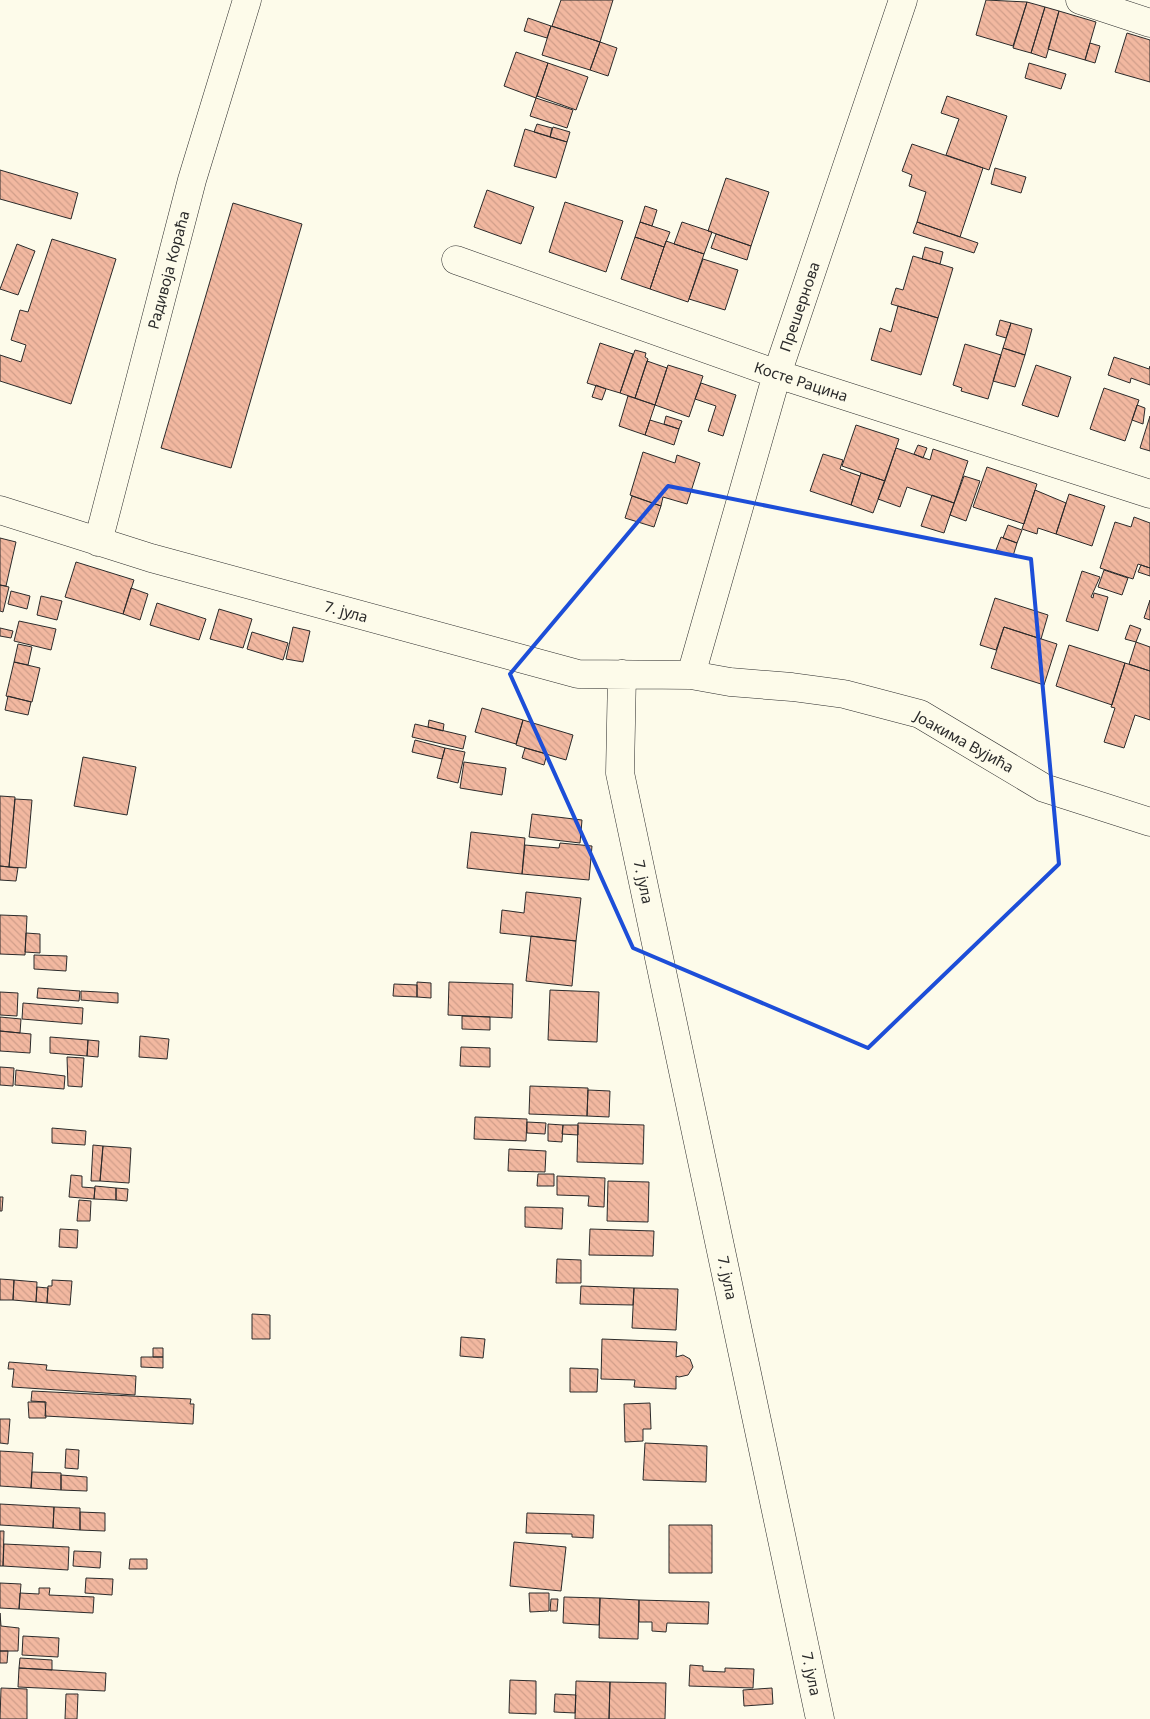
<svg xmlns="http://www.w3.org/2000/svg" width="1150" height="1719" font-family="'Noto Sans',sans-serif">
  <defs>
    <pattern id="building-back-hatch" width="6" height="6" patternUnits="userSpaceOnUse" patternTransform="scale(1.25)"><rect width="6" height="6" fill="#f2b8a0"/><path d="M-1 5l2 2M0 0l6 6M5-1l2 2" fill="none" stroke="#d09e8a"/></pattern>
  </defs>
  <rect width="100%" height="100%" fill="#fdfbea"/>
  <path fill="url(#building-back-hatch)" stroke="#2b2b2b" d="M 561,0 L 613,0 L 600,42 L 552,26 Z
    M 986,0 L 1027,2 L 1013,46 L 976,35 Z
    M 1027,2 L 1045,7 L 1031,53 L 1013,48 Z
    M 1045,7 L 1059,11 L 1046,58 L 1031,53 Z
    M 1059,11 L 1096,22 L 1085,60 L 1048,49 Z
    M 528,18 L 551,26 L 547,38 L 524,31 Z
    M 551,26 L 600,42 L 590,70 L 542,55 Z
    M 1127,33 L 1150,40 L 1150,82 L 1115,72 Z
    M 600,42 L 617,48 L 608,76 L 590,70 Z
    M 1090,43 L 1100,46 L 1095,63 L 1085,60 Z
    M 516,52 L 548,63 L 536,98 L 504,86 Z
    M 548,63 L 588,77 L 576,110 L 537,96 Z
    M 1029,63 L 1066,74 L 1061,89 L 1025,78 Z
    M 947,96 L 1007,116 L 989,170 L 946,155 L 959,119 L 941,113 Z
    M 536,98 L 573,110 L 567,128 L 530,116 Z
    M 537,124 L 552,128 L 550,137 L 534,132 Z
    M 553,127 L 570,132 L 567,142 L 550,137 Z
    M 525,129 L 567,142 L 556,178 L 514,166 Z
    M 912,144 L 983,168 L 960,237 L 917,222 L 926,192 L 909,186 L 912,175 L 902,171 Z
    M 995,168 L 1026,177 L 1021,193 L 991,184 Z
    M 0,170 L 78,193 L 71,219 L 0,199 Z
    M 726,178 L 769,192 L 751,246 L 708,231 Z
    M 487,190 L 534,207 L 521,244 L 474,227 Z
    M 565,202 L 623,221 L 606,272 L 549,252 Z
    M 233,203 L 302,224 L 231,468 L 161,448 Z
    M 645,206 L 657,210 L 652,226 L 640,222 Z
    M 640,222 L 670,232 L 664,247 L 635,237 Z
    M 682,222 L 712,232 L 704,254 L 674,244 Z
    M 917,222 L 978,243 L 974,253 L 913,233 Z
    M 716,234 L 751,246 L 747,260 L 711,248 Z
    M 635,237 L 664,247 L 650,289 L 621,279 Z
    M 52,239 L 116,259 L 71,404 L 0,381 L 0,355 L 21,362 L 26,345 L 11,340 L 20,310 L 28,312 Z
    M 666,241 L 704,254 L 688,302 L 650,289 Z
    M 17,244 L 35,251 L 18,295 L 0,289 Z
    M 925,247 L 943,252 L 940,264 L 922,259 Z
    M 913,256 L 953,268 L 938,318 L 891,304 L 896,288 L 903,290 Z
    M 703,259 L 738,270 L 725,310 L 689,299 Z
    M 898,306 L 938,318 L 921,375 L 871,360 L 880,328 L 891,332 Z
    M 1000,320 L 1011,323 L 1006,338 L 996,335 Z
    M 1011,323 L 1032,329 L 1025,355 L 1003,348 Z
    M 600,343 L 633,354 L 620,393 L 587,383 Z
    M 965,344 L 1001,355 L 988,399 L 961,391 L 962,388 L 953,385 Z
    M 1003,348 L 1025,355 L 1015,387 L 993,381 Z
    M 635,350 L 646,353 L 645,357 L 648,359 L 635,398 L 620,393 Z
    M 1114,357 L 1149,369 L 1150,366 L 1150,385 L 1131,378 L 1130,383 L 1108,375 Z
    M 647,361 L 667,368 L 655,405 L 635,398 Z
    M 668,365 L 703,376 L 689,417 L 655,405 Z
    M 1036,365 L 1071,377 L 1058,417 L 1022,405 Z
    M 701,383 L 736,395 L 723,436 L 708,431 L 716,406 L 695,399 Z
    M 596,385 L 606,389 L 602,400 L 592,397 Z
    M 1104,388 L 1139,400 L 1125,441 L 1090,429 Z
    M 628,396 L 655,405 L 645,435 L 619,426 Z
    M 1137,405 L 1145,408 L 1143,424 L 1132,420 Z
    M 666,416 L 682,421 L 679,429 L 664,424 Z
    M 1150,416 L 1150,451 L 1140,448 Z
    M 650,420 L 679,429 L 674,445 L 645,435 Z
    M 856,425 L 899,439 L 885,481 L 842,466 Z
    M 918,445 L 927,448 L 923,458 L 914,454 Z
    M 896,448 L 930,460 L 933,449 L 968,461 L 954,503 L 907,487 L 900,507 L 878,499 Z
    M 643,452 L 675,463 L 677,455 L 700,463 L 687,504 L 663,497 L 661,506 L 630,495 Z
    M 823,454 L 843,460 L 840,469 L 860,476 L 851,505 L 810,491 Z
    M 987,467 L 1037,484 L 1024,524 L 973,507 Z
    M 861,473 L 885,481 L 873,513 L 851,505 Z
    M 964,476 L 980,481 L 966,521 L 950,515 Z
    M 1035,490 L 1066,503 L 1056,534 L 1038,528 L 1037,534 L 1022,529 Z
    M 1069,494 L 1105,506 L 1092,546 L 1056,534 Z
    M 932,495 L 954,503 L 944,533 L 921,526 Z
    M 632,496 L 661,506 L 654,527 L 625,518 Z
    M 1134,517 L 1150,523 L 1150,568 L 1138,564 L 1133,579 L 1100,568 L 1115,522 L 1131,527 Z
    M 1008,525 L 1022,530 L 1017,543 L 1003,538 Z
    M 1001,537 L 1017,543 L 1013,556 L 996,550 Z
    M 0,538 L 16,542 L 6,586 L 0,585 Z
    M 76,562 L 134,580 L 123,614 L 65,597 Z
    M 1141,565 L 1150,568 L 1150,576 L 1138,572 Z
    M 1104,570 L 1128,578 L 1122,595 L 1098,587 Z
    M 1082,571 L 1100,577 L 1091,597 L 1093,598 L 1094,593 L 1108,597 L 1098,631 L 1066,621 Z
    M 0,585 L 9,587 L 3,612 L 0,611 Z
    M 131,588 L 148,594 L 140,620 L 123,614 Z
    M 11,591 L 30,596 L 27,609 L 8,604 Z
    M 41,596 L 62,601 L 57,620 L 37,615 Z
    M 995,598 L 1048,615 L 1041,639 L 1004,627 L 996,650 L 980,645 Z
    M 1150,600 L 1150,620 L 1144,618 Z
    M 157,603 L 206,619 L 199,640 L 150,625 Z
    M 219,609 L 252,619 L 243,648 L 210,639 Z
    M 19,621 L 56,629 L 51,650 L 14,641 Z
    M 1130,625 L 1141,629 L 1136,642 L 1125,639 Z
    M 293,627 L 310,631 L 303,662 L 286,659 Z
    M 1004,627 L 1057,644 L 1044,685 L 991,668 Z
    M 0,628 L 13,631 L 11,638 L 0,636 Z
    M 252,632 L 288,643 L 283,660 L 247,649 Z
    M 1136,642 L 1150,647 L 1150,671 L 1129,664 Z
    M 18,644 L 32,647 L 28,665 L 14,662 Z
    M 1069,645 L 1125,663 L 1112,705 L 1056,686 Z
    M 14,662 L 40,668 L 32,702 L 6,696 Z
    M 1125,663 L 1150,671 L 1150,720 L 1135,715 L 1124,748 L 1104,742 L 1115,708 L 1111,707 Z
    M 8,696 L 31,702 L 28,715 L 5,710 Z
    M 482,708 L 523,720 L 516,744 L 475,732 Z
    M 429,720 L 444,724 L 443,731 L 428,727 Z
    M 523,720 L 573,735 L 566,760 L 516,745 Z
    M 415,724 L 466,736 L 463,749 L 412,737 Z
    M 415,740 L 445,748 L 442,759 L 412,752 Z
    M 445,748 L 465,752 L 458,783 L 437,778 Z
    M 525,748 L 547,754 L 544,765 L 522,758 Z
    M 83,757 L 136,767 L 127,815 L 74,806 Z
    M 464,762 L 506,768 L 502,795 L 460,788 Z
    M 0,796 L 15,797 L 9,867 L 0,866 Z
    M 15,799 L 32,800 L 26,868 L 9,867 Z
    M 532,814 L 582,820 L 580,843 L 529,837 Z
    M 471,832 L 525,838 L 522,874 L 467,868 Z
    M 560,843 L 592,846 L 589,880 L 522,874 L 525,845 L 559,848 Z
    M 0,866 L 18,868 L 16,881 L 0,880 Z
    M 526,892 L 581,898 L 576,941 L 500,933 L 502,910 L 524,913 Z
    M 0,915 L 27,916 L 25,955 L 0,954 Z
    M 26,933 L 40,934 L 40,953 L 25,952 Z
    M 531,936 L 576,941 L 572,986 L 526,981 Z
    M 34,955 L 67,956 L 66,971 L 34,969 Z
    M 417,982 L 431,983 L 431,998 L 417,997 Z
    M 449,982 L 513,984 L 512,1018 L 448,1015 Z
    M 394,984 L 417,985 L 417,997 L 393,996 Z
    M 38,988 L 80,991 L 79,1001 L 37,998 Z
    M 550,990 L 599,992 L 597,1042 L 548,1040 Z
    M 81,991 L 118,993 L 118,1003 L 81,1000 Z
    M 0,992 L 18,993 L 17,1016 L 0,1015 Z
    M 23,1003 L 83,1008 L 82,1024 L 22,1019 Z
    M 462,1016 L 490,1017 L 490,1030 L 462,1029 Z
    M 0,1017 L 21,1019 L 20,1033 L 0,1031 Z
    M 0,1031 L 31,1034 L 30,1053 L 0,1051 Z
    M 140,1036 L 169,1039 L 167,1059 L 139,1057 Z
    M 50,1037 L 88,1040 L 87,1056 L 50,1053 Z
    M 88,1040 L 99,1041 L 98,1057 L 87,1056 Z
    M 461,1047 L 490,1048 L 490,1067 L 460,1066 Z
    M 67,1057 L 84,1058 L 82,1087 L 68,1086 Z
    M 0,1067 L 14,1068 L 13,1086 L 0,1085 Z
    M 16,1070 L 65,1076 L 64,1089 L 15,1085 Z
    M 530,1086 L 588,1088 L 587,1116 L 529,1114 Z
    M 588,1090 L 610,1091 L 609,1117 L 587,1116 Z
    M 475,1117 L 527,1119 L 526,1141 L 474,1139 Z
    M 527,1122 L 546,1123 L 545,1134 L 527,1133 Z
    M 578,1123 L 644,1125 L 643,1164 L 577,1162 Z
    M 548,1124 L 563,1125 L 562,1142 L 548,1141 Z
    M 563,1125 L 578,1125 L 578,1135 L 562,1134 Z
    M 52,1128 L 86,1131 L 85,1145 L 52,1143 Z
    M 93,1145 L 103,1146 L 100,1181 L 91,1181 Z
    M 103,1146 L 131,1148 L 129,1183 L 100,1181 Z
    M 509,1149 L 546,1151 L 545,1172 L 508,1171 Z
    M 538,1174 L 554,1174 L 554,1186 L 537,1186 Z
    M 71,1175 L 82,1176 L 82,1187 L 95,1188 L 94,1199 L 69,1197 Z
    M 557,1176 L 605,1178 L 604,1207 L 588,1206 L 589,1196 L 557,1195 Z
    M 608,1181 L 649,1182 L 648,1222 L 607,1221 Z
    M 95,1186 L 116,1188 L 116,1200 L 94,1199 Z
    M 116,1188 L 128,1189 L 127,1201 L 116,1200 Z
    M 0,1197 L 3,1197 L 2,1211 L 0,1211 Z
    M 79,1200 L 91,1201 L 90,1221 L 77,1221 Z
    M 525,1207 L 563,1208 L 562,1229 L 525,1227 Z
    M 60,1229 L 78,1230 L 77,1248 L 59,1247 Z
    M 590,1229 L 654,1231 L 653,1256 L 589,1255 Z
    M 557,1259 L 581,1260 L 581,1283 L 556,1283 Z
    M 0,1279 L 14,1280 L 13,1300 L 0,1300 Z
    M 14,1280 L 37,1282 L 36,1302 L 13,1300 Z
    M 52,1280 L 72,1281 L 70,1305 L 47,1303 L 48,1286 L 52,1286 Z
    M 581,1286 L 634,1288 L 633,1305 L 580,1304 Z
    M 37,1287 L 48,1288 L 47,1303 L 36,1302 Z
    M 634,1288 L 678,1289 L 676,1330 L 632,1328 Z
    M 252,1314 L 270,1315 L 270,1339 L 252,1339 Z
    M 461,1337 L 485,1339 L 483,1358 L 460,1356 Z
    M 602,1339 L 677,1342 L 676,1357 L 683,1355 L 690,1359 L 693,1367 L 688,1375 L 679,1377 L 676,1376 L 676,1389 L 634,1387 L 635,1380 L 601,1379 Z
    M 153,1348 L 163,1348 L 163,1357 L 153,1357 Z
    M 141,1357 L 163,1357 L 163,1368 L 141,1367 Z
    M 9,1362 L 47,1365 L 46,1370 L 136,1376 L 135,1395 L 12,1387 L 14,1369 L 8,1369 Z
    M 570,1368 L 598,1369 L 597,1392 L 570,1392 Z
    M 32,1391 L 191,1399 L 190,1404 L 194,1404 L 193,1424 L 45,1416 L 46,1402 L 31,1401 Z
    M 28,1402 L 45,1402 L 46,1418 L 29,1418 Z
    M 650,1403 L 651,1429 L 643,1429 L 643,1441 L 625,1442 L 624,1404 Z
    M 0,1419 L 10,1419 L 8,1444 L 0,1443 Z
    M 645,1443 L 707,1446 L 706,1482 L 643,1480 Z
    M 66,1449 L 79,1450 L 78,1469 L 65,1468 Z
    M 0,1451 L 33,1453 L 31,1488 L 0,1486 Z
    M 32,1472 L 61,1473 L 61,1490 L 31,1488 Z
    M 61,1475 L 87,1477 L 87,1491 L 61,1490 Z
    M 0,1504 L 54,1507 L 53,1528 L 0,1525 Z
    M 54,1507 L 80,1508 L 80,1530 L 53,1528 Z
    M 80,1512 L 105,1513 L 105,1531 L 80,1530 Z
    M 527,1513 L 594,1515 L 593,1538 L 572,1537 L 572,1534 L 526,1533 Z
    M 669,1525 L 712,1525 L 712,1573 L 669,1573 Z
    M 0,1531 L 4,1531 L 3,1566 L 0,1566 Z
    M 514,1542 L 566,1547 L 561,1591 L 510,1586 Z
    M 4,1544 L 69,1547 L 68,1570 L 3,1566 Z
    M 74,1551 L 101,1552 L 100,1568 L 73,1566 Z
    M 130,1559 L 147,1559 L 147,1569 L 129,1569 Z
    M 86,1578 L 113,1579 L 112,1595 L 85,1593 Z
    M 0,1583 L 21,1584 L 19,1609 L 0,1608 Z
    M 39,1588 L 50,1588 L 49,1595 L 94,1597 L 93,1613 L 19,1609 L 20,1593 L 39,1594 Z
    M 529,1593 L 549,1593 L 549,1611 L 530,1612 Z
    M 564,1597 L 600,1598 L 599,1625 L 563,1623 Z
    M 600,1598 L 639,1600 L 638,1639 L 599,1638 Z
    M 551,1599 L 558,1599 L 557,1611 L 550,1611 Z
    M 639,1600 L 709,1602 L 708,1624 L 667,1623 L 666,1632 L 652,1631 L 652,1622 L 639,1622 Z
    M 0,1613 L 1,1626 L 19,1628 L 18,1651 L 0,1651 Z
    M 23,1636 L 59,1638 L 58,1657 L 22,1655 Z
    M 0,1651 L 8,1651 L 7,1663 L 0,1663 Z
    M 20,1658 L 52,1660 L 52,1670 L 19,1668 Z
    M 690,1665 L 703,1666 L 703,1671 L 725,1672 L 725,1668 L 754,1669 L 753,1688 L 689,1686 Z
    M 19,1668 L 106,1673 L 105,1691 L 18,1687 Z
    M 510,1680 L 536,1681 L 536,1714 L 509,1713 Z
    M 576,1681 L 610,1682 L 609,1719 L 575,1719 Z
    M 610,1682 L 666,1683 L 665,1719 L 609,1719 Z
    M 1,1688 L 27,1689 L 27,1719 L 0,1719 Z
    M 772,1688 L 773,1704 L 744,1706 L 743,1690 Z
    M 66,1694 L 78,1694 L 77,1719 L 65,1719 Z
    M 555,1694 L 576,1695 L 575,1713 L 554,1712 Z"/>
  <g fill="none" stroke-linecap="round" stroke-linejoin="round">
    <g stroke="#2b2b2b" stroke-width="29">
      <path id="minor" d="M 1080,0 L 1150,23
        M 456,260 L 777,374 L 1150,494
        M 0,510 L 151,558 L 578,674 L 691,675 L 730,682 L 792,687 L 844,694 L 920,714 L 1044,788 L 1150,822
        M 98,542 L 192,180 L 247,0
        M 622,674 L 620,773 L 820,1719
        M 691,675 L 777,374 L 903,0"/>
    </g>
    <use href="#minor" stroke="#fdfbea" stroke-width="28"/>
  </g>
  <path fill="none" stroke="#1d4ed8" stroke-width="4" stroke-linejoin="round" d="M 668,486 L 1031,559 L 1059,864 L 868,1048 L 633,948 L 510,674 Z"/>
  <g text-anchor="middle" stroke-width="4" stroke-linejoin="round" paint-order="stroke">
    <g font-size="15" fill="#2b2b2b" stroke="#fdfbea">
      <text transform="translate(169 270) rotate(-75)" y="5">Радивоја Кораћа</text>
      <text transform="translate(800 307) rotate(-71)" y="5">Прешернова</text>
      <text transform="translate(801 382) rotate(18)" y="5">Косте Рацина</text>
      <text transform="translate(346 612) rotate(15)" y="5">7. јула</text>
      <text transform="translate(964 742) rotate(29)" y="5">Јоакима Вујића</text>
      <text transform="translate(643 882) rotate(78)" y="5">7. јула</text>
      <text transform="translate(727 1278) rotate(78)" y="5">7. јула</text>
      <text transform="translate(811 1674) rotate(78)" y="5">7. јула</text>
    </g>
  </g>
</svg>
